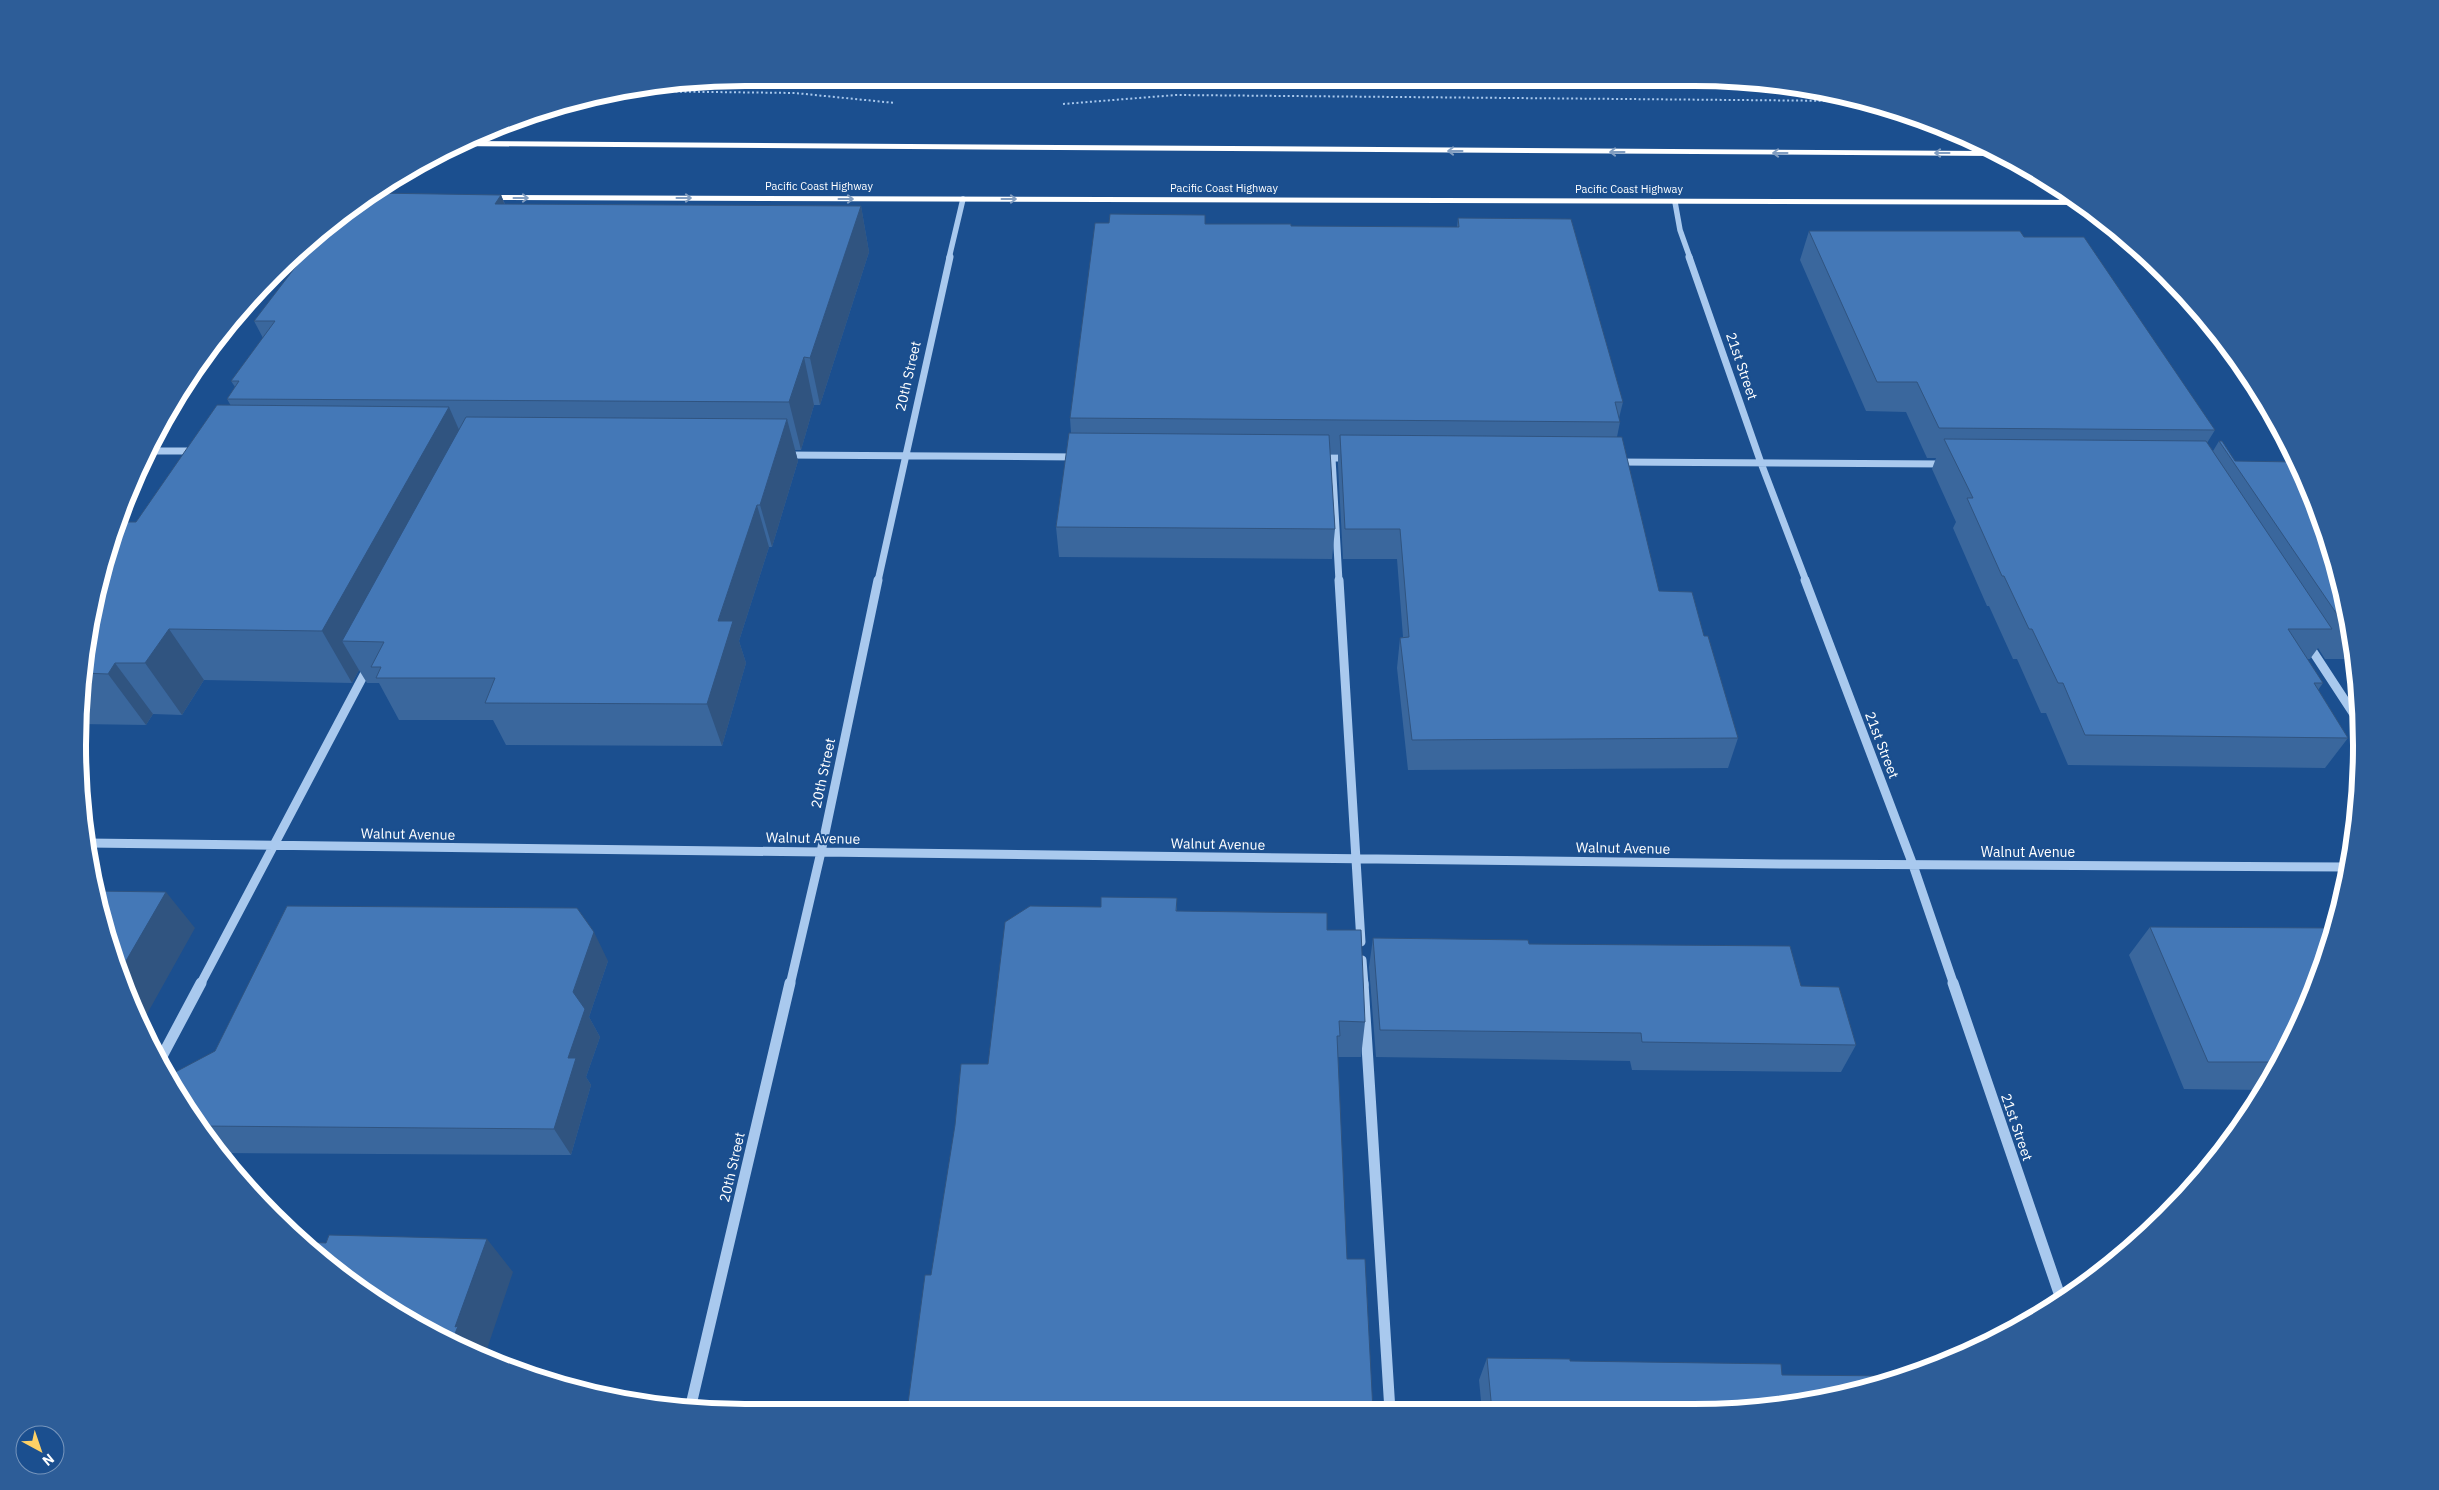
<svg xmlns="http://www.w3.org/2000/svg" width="2439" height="1490" font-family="'IBM Plex Sans',sans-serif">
  <rect width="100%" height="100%" fill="#1b4f8f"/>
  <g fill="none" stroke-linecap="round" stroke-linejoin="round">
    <path stroke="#a9c9ee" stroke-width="2" stroke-dasharray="2 2.5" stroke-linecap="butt" d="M 626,91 L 795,93 L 895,103
      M 1063,104 L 1176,95 L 1847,101"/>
    <path stroke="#a9c9ee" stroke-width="5.5" d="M 1675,202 L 1680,230 L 1690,258
      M 949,258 L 963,199"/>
    <path stroke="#a9c9ee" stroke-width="7" d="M 1689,257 L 1761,463 L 1806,581
      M 152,451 L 195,451
      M 786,455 L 1078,457
      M 1318,458 L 1348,458
      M 1332,458 L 1339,581
      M 1616,462 L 1945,464
      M 878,581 L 950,257"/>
    <path stroke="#a9c9ee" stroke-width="9" d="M 1339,580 L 1361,942
      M 1805,580 L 1913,865 L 1954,985
      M 2308,644 L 2359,722
      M 87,843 L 1783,864 L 2349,867
      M 1362,960 L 1364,985
      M 200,985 L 368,667
      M 790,985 L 821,852 L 878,580"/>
    <path stroke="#a9c9ee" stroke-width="11" d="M 1363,983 L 1390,1411
      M 1953,983 L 2061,1299
      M 159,1062 L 201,983
      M 690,1409 L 790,983"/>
    <path fill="#fff" fill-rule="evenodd" d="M 463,141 L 1986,151 L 1995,156 L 451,146 Z
      M 481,195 L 2077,200 L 2084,205 L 477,200 L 476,198 Z"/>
  </g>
  <path fill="#3a679d" d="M 501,195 L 505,204 L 861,206 L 869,252 L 820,405 L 814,405 L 801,450 L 795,450 L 798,461 L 772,547 L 769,547 L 739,641 L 746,663 L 722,746 L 506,745 L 493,720 L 399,720 L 379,683 L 367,683 L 359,670 L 352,683 L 204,680 L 182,715 L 153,714 L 146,725 L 79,724 L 83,658 L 136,522 L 231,406 L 227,399 L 235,387 L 231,381 L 263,338 L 254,321 Z
    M 1458,218 L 1623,402 L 1619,418 L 1620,422 L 1617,437 L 1659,591 L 1704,636 L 1738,738 L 1728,768 L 1408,770 L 1397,668 L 1400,638 L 1403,637 L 1397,559 L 1343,559 L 1338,465 L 1338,454 L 1330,454 L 1335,529 L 1332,559 L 1059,557 L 1056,527 L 1071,433 L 1070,418 L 1109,223 L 1291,226 L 1457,227 Z
    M 1809,231 L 2024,237 L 2215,430 L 2207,443 L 2213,451 L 2219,441 L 2235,461 L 2349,615 L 2353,659 L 2325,659 L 2318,648 L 2310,659 L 2307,659 L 2323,683 L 2318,690 L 2348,738 L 2325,768 L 2068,765 L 2046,713 L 2041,713 L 2017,659 L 2013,659 L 1989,606 L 1987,606 L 1953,528 L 1956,522 L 1932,469 L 1936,458 L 1927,458 L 1906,412 L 1866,411 L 1800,260 Z
    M 1177,898 L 1177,911 L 1327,930 L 1365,1022 L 1361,1057 L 1338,1057 L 931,1275 L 988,1064 L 1101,907 Z
    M 2150,927 L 2311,1001 L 2263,1090 L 2184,1089 L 2129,955 Z
    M 1373,938 L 1529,944 L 1801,986 L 1856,1045 L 1841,1072 L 1632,1070 L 1630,1061 L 1376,1057 L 1369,967 Z
    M 608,961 L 589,1017 L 600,1037 L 586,1077 L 591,1085 L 571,1155 L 216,1153 L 167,1078 Z
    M 1487,1358 L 1570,1361 L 1782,1375 L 1738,1411 L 1482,1411 L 1479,1380 Z"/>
  <path fill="#305480" d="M 501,195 L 518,241 L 495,204 Z
    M 861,206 L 869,252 L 820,405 L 810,358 Z
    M 804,357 L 814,405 L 801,450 L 789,402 Z
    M 449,407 L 472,459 L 342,641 L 359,670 L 352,683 L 322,631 Z
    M 787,419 L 798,461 L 772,547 L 760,505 Z
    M 757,505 L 769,547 L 739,641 L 746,663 L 722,746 L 707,704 L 718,621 Z
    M 169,629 L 204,680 L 182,715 L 145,663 Z
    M 115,663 L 153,714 L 146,725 L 108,674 Z
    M 166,892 L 195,928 L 142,1023 L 119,973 Z
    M 594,932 L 608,961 L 589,1017 L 600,1037 L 586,1077 L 591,1085 L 571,1155 L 554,1129 L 568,1058 L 573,992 Z
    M 487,1239 L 513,1272 L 485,1355 L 453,1339 L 455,1327 Z"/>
  <path fill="#4478b7" stroke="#305480" d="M 374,193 L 501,195 L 495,204 L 861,206 L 810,358 L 804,357 L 789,402 L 227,399 L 239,381 L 231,381 L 275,321 L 254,321 L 326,227 L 339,215 Z
    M 1110,214 L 1205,215 L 1205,224 L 1291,224 L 1291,226 L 1459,227 L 1458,218 L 1571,219 L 1623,402 L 1615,402 L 1620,422 L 1070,418 L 1095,223 L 1109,223 Z
    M 1809,231 L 2020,231 L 2024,237 L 2084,237 L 2215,430 L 1939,428 L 1917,382 L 1877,382 Z
    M 217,405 L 449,407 L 322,631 L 169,629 L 145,663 L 115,663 L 108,674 L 82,673 L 83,658 L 113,531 L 117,522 L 136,522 Z
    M 466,417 L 787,419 L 760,505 L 757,505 L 718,621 L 733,621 L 707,704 L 485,703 L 495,678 L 376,678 L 381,667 L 371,667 L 384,642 L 342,641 Z
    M 1069,433 L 1329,435 L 1335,529 L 1056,527 Z
    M 1340,435 L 1622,437 L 1659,591 L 1692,592 L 1704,636 L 1708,636 L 1738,738 L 1412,740 L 1400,638 L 1409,637 L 1400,529 L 1345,529 Z
    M 1944,439 L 2206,441 L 2332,629 L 2288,629 L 2323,683 L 2314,683 L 2348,738 L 2085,735 L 2063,683 L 2058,683 L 2032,629 L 2029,629 L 2004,576 L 2002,576 L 1967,498 L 1973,498 Z
    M 2219,441 L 2222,441 L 2235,461 L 2296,462 L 2311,490 L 2349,615 L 2350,629 L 2347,629 Z
    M 95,891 L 166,892 L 119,973 L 113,960 Z
    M 1101,897 L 1177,898 L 1176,911 L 1327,913 L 1327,930 L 1361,930 L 1365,1022 L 1339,1021 L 1340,1036 L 1337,1036 L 1347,1259 L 1365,1259 L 1373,1411 L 907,1411 L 925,1275 L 931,1275 L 955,1125 L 961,1064 L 988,1064 L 1005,922 L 1030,906 L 1101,907 Z
    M 287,906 L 577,908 L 594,932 L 573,992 L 585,1009 L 568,1058 L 576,1058 L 554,1129 L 199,1126 L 166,1077 L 215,1051 Z
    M 2150,927 L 2333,928 L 2311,1001 L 2278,1062 L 2208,1062 Z
    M 1373,938 L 1528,940 L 1529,944 L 1790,946 L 1801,986 L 1839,987 L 1856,1045 L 1642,1042 L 1641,1033 L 1380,1030 Z
    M 329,1235 L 487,1239 L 455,1327 L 458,1326 L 453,1339 L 374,1300 L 304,1242 L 326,1243 Z
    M 1487,1358 L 1570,1359 L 1570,1361 L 1781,1364 L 1782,1375 L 1899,1376 L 1867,1390 L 1738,1411 L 1492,1411 Z"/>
  <defs><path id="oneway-shaft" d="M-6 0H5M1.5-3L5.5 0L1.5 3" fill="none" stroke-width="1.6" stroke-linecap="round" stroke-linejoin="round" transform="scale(1.25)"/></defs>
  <g stroke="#829ec1">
    <use href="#oneway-shaft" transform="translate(1455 151) rotate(-180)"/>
    <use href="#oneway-shaft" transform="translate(1617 152) rotate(-180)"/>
    <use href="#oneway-shaft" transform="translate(1780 153) rotate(-180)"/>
    <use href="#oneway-shaft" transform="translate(1942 153) rotate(-180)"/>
    <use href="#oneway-shaft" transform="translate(521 198)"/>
    <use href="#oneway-shaft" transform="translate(684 198)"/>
    <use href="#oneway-shaft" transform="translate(846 199)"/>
    <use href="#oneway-shaft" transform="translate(1009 199)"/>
  </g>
  <g text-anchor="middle" stroke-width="4" stroke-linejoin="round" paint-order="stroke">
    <g font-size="11" fill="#fff" stroke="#1b4f8f">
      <text x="819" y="190">Pacific Coast Highway</text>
      <text x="1224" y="192">Pacific Coast Highway</text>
      <text x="1629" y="193">Pacific Coast Highway</text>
    </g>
    <g font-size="14" fill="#fff" stroke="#1b4f8f">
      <text transform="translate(1742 366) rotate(71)" y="5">21st Street</text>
      <text transform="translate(908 376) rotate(-77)" y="5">20th Street</text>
      <text transform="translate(1882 745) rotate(69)" y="5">21st Street</text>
      <text transform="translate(823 773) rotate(-78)" y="5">20th Street</text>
      <text transform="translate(408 834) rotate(1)" y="5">Walnut Avenue</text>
      <text transform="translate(813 838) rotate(1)" y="5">Walnut Avenue</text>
      <text transform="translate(1218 844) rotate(1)" y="5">Walnut Avenue</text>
      <text transform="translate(1623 848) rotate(1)" y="5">Walnut Avenue</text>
      <text x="2028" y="857">Walnut Avenue</text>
      <text transform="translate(2017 1127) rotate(71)" y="5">21st Street</text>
      <text transform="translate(732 1167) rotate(-77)" y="5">20th Street</text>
    </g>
  </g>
  <path d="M0 0H2439V1490H0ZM745 86H1694A659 659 0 0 1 2353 745V745A659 659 0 0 1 1694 1404H745A659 659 0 0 1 86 745V745A659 659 0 0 1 745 86Z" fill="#2d5d98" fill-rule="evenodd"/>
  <path fill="none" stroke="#fff" stroke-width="6" d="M745 86H1694A659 659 0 0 1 2353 745V745A659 659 0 0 1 1694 1404H745A659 659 0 0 1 86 745V745A659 659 0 0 1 745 86Z"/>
  <g transform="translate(40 1450) rotate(140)"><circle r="24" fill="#1b4f8f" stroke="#7695bc"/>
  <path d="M0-4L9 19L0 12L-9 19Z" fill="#ffd166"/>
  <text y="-8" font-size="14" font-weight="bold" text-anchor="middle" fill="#ffffff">N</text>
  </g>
</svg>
